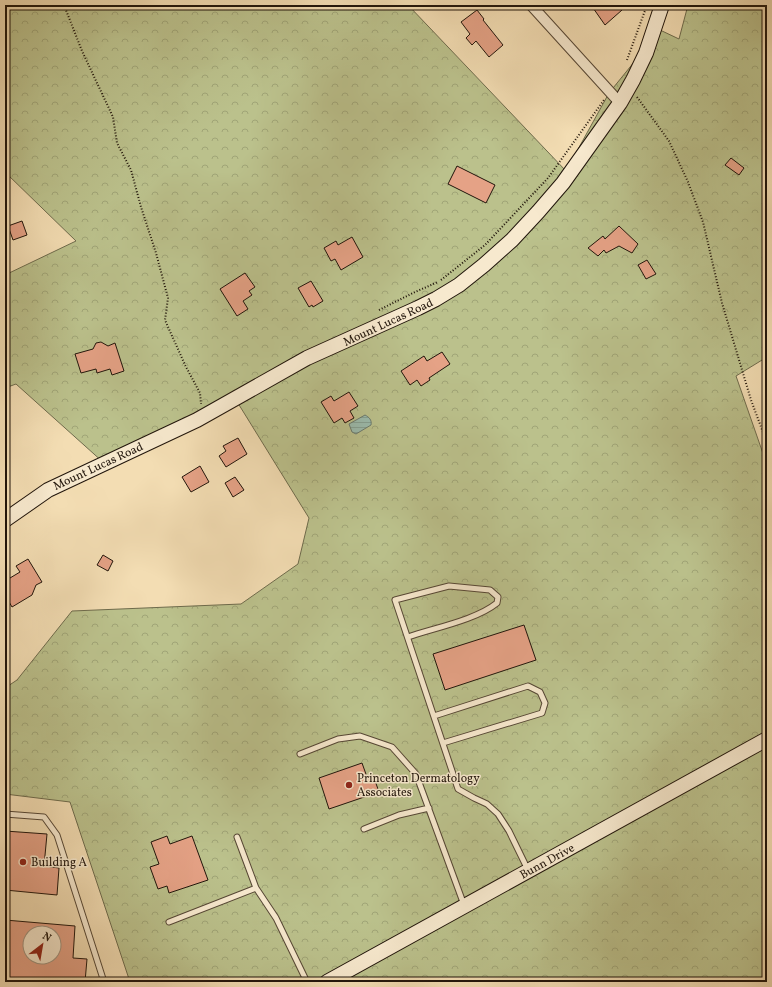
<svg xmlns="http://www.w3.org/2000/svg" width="772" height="987" font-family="Vollkorn,serif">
  <defs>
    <pattern id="forest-crowns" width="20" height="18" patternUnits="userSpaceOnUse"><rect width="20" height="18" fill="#bbc18c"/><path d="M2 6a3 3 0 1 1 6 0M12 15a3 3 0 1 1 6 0" fill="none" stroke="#a0a577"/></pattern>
    <pattern id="water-rules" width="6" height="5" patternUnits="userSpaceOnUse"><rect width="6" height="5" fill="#9bbcae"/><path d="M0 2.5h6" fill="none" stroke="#85a194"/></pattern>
  </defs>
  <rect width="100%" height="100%" fill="#f3ddb3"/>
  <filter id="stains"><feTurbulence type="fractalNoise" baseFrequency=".005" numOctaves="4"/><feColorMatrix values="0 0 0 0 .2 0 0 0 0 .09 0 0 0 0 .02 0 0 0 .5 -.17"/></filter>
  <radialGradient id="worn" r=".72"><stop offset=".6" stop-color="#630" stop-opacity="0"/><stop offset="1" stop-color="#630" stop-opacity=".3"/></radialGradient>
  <path fill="url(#forest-crowns)" stroke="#6e6b4c" d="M 5,5 L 408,5 L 566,171 L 609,93 L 660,30 L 679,39 L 688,5 L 767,5 L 767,357 L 736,376 L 767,465 L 767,982 L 130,982 L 70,802 L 5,794 L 5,688 L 17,680 L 72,611 L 241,604 L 298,564 L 309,518 L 236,400 L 104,463 L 16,384 L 5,388 L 5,275 L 76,241 L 7,174 L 5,174 Z"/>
  <path fill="url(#water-rules)" stroke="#6a796d" d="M 365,415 C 369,417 372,420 371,425 L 356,434 L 352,432 L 349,424 Z"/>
  <path fill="#e5a286" stroke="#21150b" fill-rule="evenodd" d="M 591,5 L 617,5 L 622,10 L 605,25 Z
    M 477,10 L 484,19 L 483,20 L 503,45 L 489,57 L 476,41 L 472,45 L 466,38 L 470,34 L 461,22 Z
    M 731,158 L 744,168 L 739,175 L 725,165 Z
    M 457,166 L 495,185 L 486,203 L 448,184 Z
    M 22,221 L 27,235 L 13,240 L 8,226 Z
    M 619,226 L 638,244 L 632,253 L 619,246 L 606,253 L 604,250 L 598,256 L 588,248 L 603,236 L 605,239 Z
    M 352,237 L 363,257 L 341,270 L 335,259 L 331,261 L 324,248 L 336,241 L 338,245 Z
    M 647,260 L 656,274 L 646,279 L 638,265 Z
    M 245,273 L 255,287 L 249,291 L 252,295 L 243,301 L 248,309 L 237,316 L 220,289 Z
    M 311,281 L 323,301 L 313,307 L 312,305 L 309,307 L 298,288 Z
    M 101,342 L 108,346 L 115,343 L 124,371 L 112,375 L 110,369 L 97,373 L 96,369 L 81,373 L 75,354 L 93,349 L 96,343 Z
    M 442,352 L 450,364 L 429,378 L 430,380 L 421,386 L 417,380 L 410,385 L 401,371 L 424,356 L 427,361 Z
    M 349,392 L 358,406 L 350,411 L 354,418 L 345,423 L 342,418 L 334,423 L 321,402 L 331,396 L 334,401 Z
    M 238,438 L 247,454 L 226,467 L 219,456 L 226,451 L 223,446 Z
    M 200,466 L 209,482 L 191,492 L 182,477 Z
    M 235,477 L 244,490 L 233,497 L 225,483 Z
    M 103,555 L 113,561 L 108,571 L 97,565 Z
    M 28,559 L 42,582 L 36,585 L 32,595 L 12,607 L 5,595 L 5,581 L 20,572 L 16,566 Z
    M 524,625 L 536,660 L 445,690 L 433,654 Z
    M 362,763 L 367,777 L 373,775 L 379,792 L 329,809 L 319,778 Z
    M 5,831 L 47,834 L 44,866 L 59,868 L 57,895 L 5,890 Z
    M 167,836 L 170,844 L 192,836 L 208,880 L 169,893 L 167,886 L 158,889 L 150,867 L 159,864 L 151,842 Z
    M 5,920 L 75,926 L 73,958 L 87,959 L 85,982 L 37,982 L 5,979 ZM 30,933 L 54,933 L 54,957 L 30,957 Z"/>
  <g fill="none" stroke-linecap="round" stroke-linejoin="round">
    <g stroke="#564735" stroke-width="7">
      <path id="lane" d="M 408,637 C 434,628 476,620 497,603 L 498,597 L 490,590 L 449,586 L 395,600 C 416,663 437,726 458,789 L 474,798 L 487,804 L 498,814 L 509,831 L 528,870
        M 434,716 L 528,686 L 540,692 L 545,703 L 542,713 L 443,743
        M 300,754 L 338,739 L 360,736 L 392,747 L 416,774 L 464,905
        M 5,814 L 44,817 L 57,835 L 104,982
        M 364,829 L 399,815 L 429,808
        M 237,837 L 256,888 L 276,918 L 307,982
        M 169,922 L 256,888"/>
    </g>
    <g stroke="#564735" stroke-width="12">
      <path id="street" d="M 531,5 L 620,103"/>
    </g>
    <g stroke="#21150b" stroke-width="16">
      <path id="secondary" d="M 5,520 L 48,490 L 197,420 L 307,358 L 418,308 L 436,299 L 459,285 L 484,265 L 512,240 L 538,212 L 563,183 L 620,103 L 633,80 L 646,53 L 662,5
        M 327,982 L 767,739"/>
    </g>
    <path stroke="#21150b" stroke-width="2" stroke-dasharray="1 2" stroke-linecap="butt" d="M 64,5 L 82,51 L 113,117 L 117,143 L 131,170 L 141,207 L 156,253 L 168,298 L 165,320 L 185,365 L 200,393 L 201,404
      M 627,60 L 647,5
      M 637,97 L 669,141 L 688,182 L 703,222 L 722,303 L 751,400 L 767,443
      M 441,280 L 485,245 L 548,178 L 604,100
      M 379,310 L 415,292 L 438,282"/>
    <use href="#lane" stroke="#f7e9ce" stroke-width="5"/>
    <use href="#street" stroke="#f7e9ce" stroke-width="10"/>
    <use href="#secondary" stroke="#f7e9ce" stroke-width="14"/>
  </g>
  <g fill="#8f2418" stroke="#f7e9ce" stroke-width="1.5">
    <circle cx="349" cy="785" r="4"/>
    <circle cx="23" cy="862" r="4"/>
  </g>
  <g text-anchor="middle" stroke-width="3" stroke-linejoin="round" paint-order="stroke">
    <g font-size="12" fill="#21150b" stroke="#f7e9ce">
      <text transform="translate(388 322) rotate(-25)" y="4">Mount Lucas Road</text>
      <text transform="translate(98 466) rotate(-25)" y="4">Mount Lucas Road</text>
      <text transform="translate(547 861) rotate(-29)" y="4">Bunn Drive</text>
    </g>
    <g font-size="12" fill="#21150b" stroke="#f7e9ce" text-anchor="start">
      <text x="357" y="782">Princeton Dermatology<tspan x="357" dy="14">Associates</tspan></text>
      <text x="31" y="866">Building A</text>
    </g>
  </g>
  <rect width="772" height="987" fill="none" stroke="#f3ddb3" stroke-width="20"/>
  <rect x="6" y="6" width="760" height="975" fill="none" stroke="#21150b" stroke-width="2"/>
  <rect x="10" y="10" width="752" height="967" fill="none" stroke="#21150b"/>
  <g transform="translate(42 945) rotate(31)"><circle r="19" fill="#f7e9ce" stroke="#a19480"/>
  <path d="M0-3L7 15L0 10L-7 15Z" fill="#8f2418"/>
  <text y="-6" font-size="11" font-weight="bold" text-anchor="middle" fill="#21150b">N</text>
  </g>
  <rect width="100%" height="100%" filter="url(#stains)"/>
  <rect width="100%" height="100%" fill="url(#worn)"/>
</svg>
